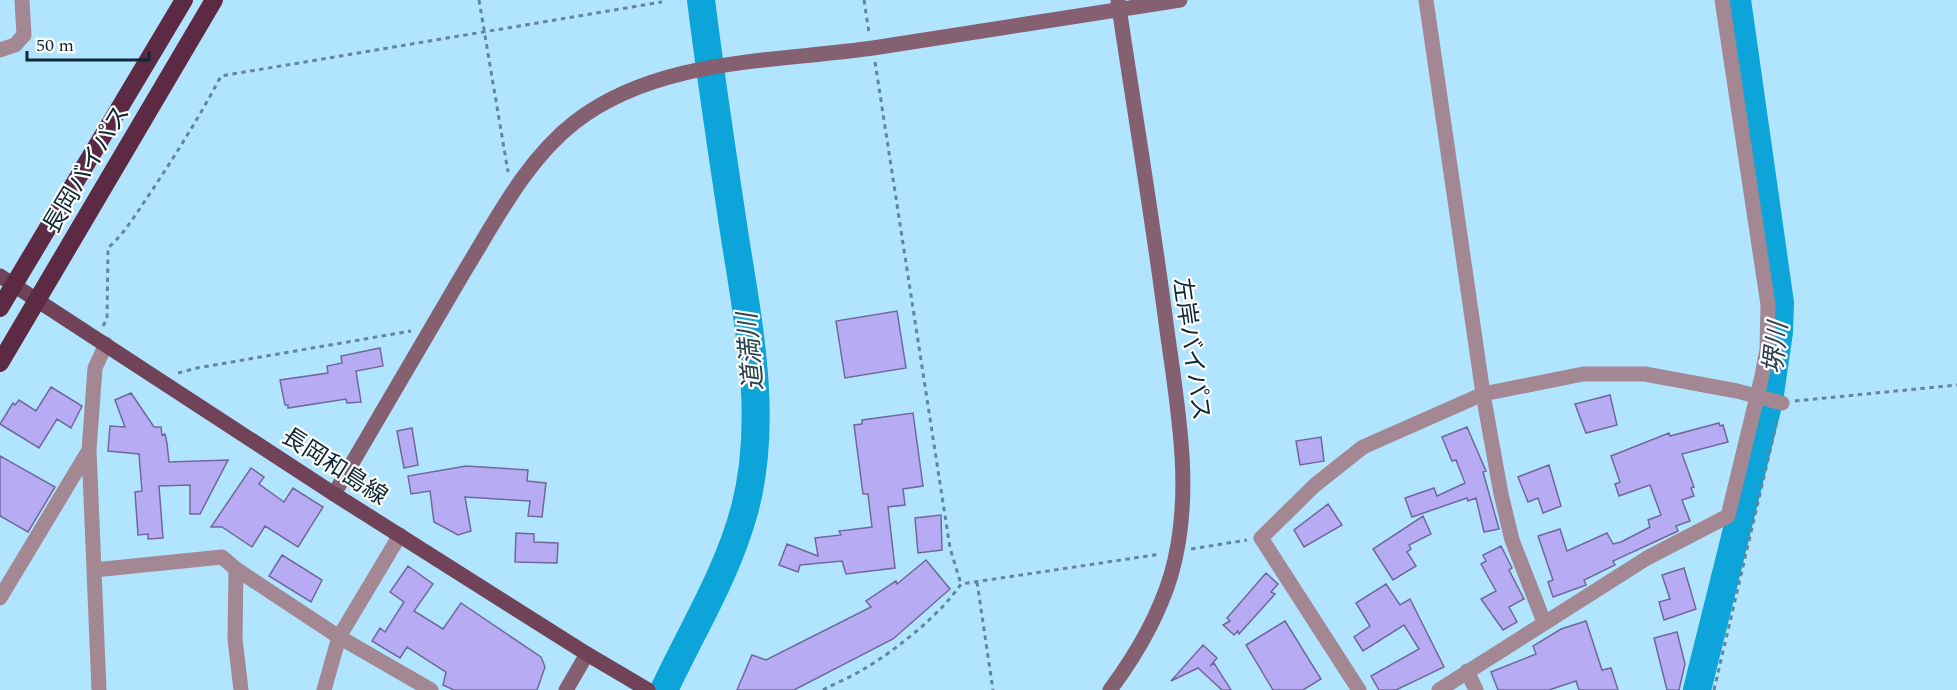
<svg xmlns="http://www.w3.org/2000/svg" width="1957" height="690" font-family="Spectral,'Noto Sans JP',serif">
  <rect width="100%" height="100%" fill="#b1e4ff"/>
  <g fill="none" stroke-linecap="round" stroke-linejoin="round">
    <path stroke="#0ca4d9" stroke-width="28" d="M 664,690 C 692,630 728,573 745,508 C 768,420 749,326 735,238 C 723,159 711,80 701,0
      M 1697,690 L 1769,401 L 1779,332 L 1780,303 L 1737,0"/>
  </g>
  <path fill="#b7acf3" stroke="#70689c" stroke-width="1.5" d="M 897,311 L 906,368 L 845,378 L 836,321 Z
    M 380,348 L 383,366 L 356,371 L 361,402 L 347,403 L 346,399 L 288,408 L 288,405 L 285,405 L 280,380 L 328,373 L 327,366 L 342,363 L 341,356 Z
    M 51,387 L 82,406 L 71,428 L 57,419 L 39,448 L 0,424 L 13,403 L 15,405 L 19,400 L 36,411 Z
    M 131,393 L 154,427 L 161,427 L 162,435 L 165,434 L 167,443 L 169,462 L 228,460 L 200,514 L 190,514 L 190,485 L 159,486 L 163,538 L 148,539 L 148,534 L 138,535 L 135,492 L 142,491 L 139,454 L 108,451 L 110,426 L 125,427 L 115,400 Z
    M 1610,395 L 1617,425 L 1586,433 L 1575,404 Z
    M 913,413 L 923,486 L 903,489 L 905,505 L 888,507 L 895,568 L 846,574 L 842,561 L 800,565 L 798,572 L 779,565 L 787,544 L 818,556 L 815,538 L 841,535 L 839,531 L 872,527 L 868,494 L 863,494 L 854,425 L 862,424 L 862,420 Z
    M 1719,423 L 1720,426 L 1723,425 L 1728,442 L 1682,454 L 1694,487 L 1691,488 L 1694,496 L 1682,500 L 1690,521 L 1676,526 L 1678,531 L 1613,561 L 1615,565 L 1584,580 L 1586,585 L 1553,597 L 1548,582 L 1553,580 L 1538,536 L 1560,529 L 1567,551 L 1607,533 L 1613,544 L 1621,542 L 1650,527 L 1648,520 L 1661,515 L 1650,485 L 1619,496 L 1615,484 L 1620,482 L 1611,456 L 1669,433 L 1670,436 Z
    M 1467,427 L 1486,471 L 1483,472 L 1499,529 L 1484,532 L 1476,498 L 1468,501 L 1467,498 L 1412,517 L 1405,498 L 1434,488 L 1437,496 L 1465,483 L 1456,460 L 1452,461 L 1442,437 Z
    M 412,428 L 418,465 L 404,468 L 397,431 Z
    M 1321,437 L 1324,461 L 1300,465 L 1296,441 Z
    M 0,456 L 55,487 L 28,532 L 0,516 Z
    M 1549,465 L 1561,506 L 1543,513 L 1538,498 L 1528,502 L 1518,477 Z
    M 466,466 L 528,470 L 527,481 L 546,483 L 542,517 L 528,516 L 530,501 L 465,497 L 471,531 L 458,535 L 434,522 L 430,491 L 411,494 L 408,476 Z
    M 251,468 L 264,477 L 259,484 L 284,502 L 293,488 L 323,507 L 298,547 L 265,526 L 252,547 L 222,527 L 211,527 Z
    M 1328,504 L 1342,525 L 1304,547 L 1294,530 Z
    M 941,515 L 942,550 L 918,553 L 915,518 Z
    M 1423,516 L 1431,534 L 1409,545 L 1411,549 L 1407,552 L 1416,566 L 1393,580 L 1373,549 Z
    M 516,533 L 534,534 L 534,542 L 558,543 L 557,563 L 515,562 Z
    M 1501,546 L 1512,568 L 1509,570 L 1524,599 L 1509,607 L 1517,622 L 1503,630 L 1481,599 L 1496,591 L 1481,564 L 1486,561 L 1483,555 Z
    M 282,555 L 322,580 L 311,602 L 269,576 Z
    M 926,560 L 950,589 L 893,639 L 794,690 L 737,690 L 752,655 L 766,660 L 871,607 L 866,601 L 896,581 L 897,584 Z
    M 408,566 L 433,584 L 414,611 L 443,629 L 461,603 L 541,657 L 545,667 L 537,690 L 454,690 L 443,685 L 446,672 L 407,647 L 400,658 L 372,641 L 380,628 L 385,632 L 404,602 L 390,592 Z
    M 1684,568 L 1696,609 L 1664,620 L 1659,602 L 1670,599 L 1662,575 Z
    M 1266,573 L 1278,584 L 1271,592 L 1275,594 L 1239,634 L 1238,631 L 1234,635 L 1223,625 L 1230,621 L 1227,618 Z
    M 1386,584 L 1400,605 L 1410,599 L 1444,667 L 1396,690 L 1379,690 L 1371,676 L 1419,649 L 1404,625 L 1363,651 L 1354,637 L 1370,626 L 1356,603 Z
    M 1285,621 L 1321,679 L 1303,690 L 1273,690 L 1246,645 Z
    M 1586,621 L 1602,670 L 1611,668 L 1618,690 L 1579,690 L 1576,681 L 1549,690 L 1498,690 L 1491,672 L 1536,654 L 1533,646 L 1561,629 Z
    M 1677,632 L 1685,664 L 1679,690 L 1667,690 L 1654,638 Z
    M 1203,645 L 1217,658 L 1210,666 L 1214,663 L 1231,690 L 1222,690 L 1198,668 L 1171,681 Z"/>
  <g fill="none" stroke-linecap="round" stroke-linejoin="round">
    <path stroke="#60879b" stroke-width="3" stroke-dasharray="4.5 4.5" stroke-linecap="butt" d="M 479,0 L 508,172
      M 864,0 L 869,33
      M 875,62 L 950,548 L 961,584
      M 103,326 L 107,319 L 108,248 C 126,232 137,212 151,192 C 176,154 200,116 221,76 L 662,2
      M 178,373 L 197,368 L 411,331
      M 1795,401 L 1957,385
      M 1191,549 L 1247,540
      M 977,582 L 993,690
      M 823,690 C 836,683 851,677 864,669 C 896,650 940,615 961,584 L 1161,554
      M 1714,690 L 1778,417"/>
    <path stroke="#a38893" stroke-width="15" d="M 1426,0 L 1483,394 L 1501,494 L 1512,540 L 1544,622
      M 0,50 L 15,45 L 24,35 L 22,0
      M 236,569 L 235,639 L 241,690
      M 94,570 L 222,557 L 236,569 L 339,637 L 431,690
      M 0,598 L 89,450
      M 1467,671 L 1476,690
      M 99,690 L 89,450 L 95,368 L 106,344
      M 324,690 L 339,637 L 400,535
      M 1359,690 L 1261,538 L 1315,485 L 1363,447 L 1483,394 L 1583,374 L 1645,374 L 1737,391 L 1782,403
      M 1439,690 L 1647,558 L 1728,516 L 1762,376 L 1767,349 L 1768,305 L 1722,0"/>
    <path stroke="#856070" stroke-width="15" d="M 334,494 C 377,420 420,346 464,272 C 496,220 526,160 575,122 C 658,58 774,62 873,48 C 975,33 1078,15 1180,0
      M 566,690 L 587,654
      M 1110,690 C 1136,655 1158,618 1171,575 C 1195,493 1177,405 1166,323 C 1152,215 1134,108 1118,1"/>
    <path stroke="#704358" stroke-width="15" d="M 0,276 L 334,494 L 587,654 L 648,690"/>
    <path stroke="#5c2a43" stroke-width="18" d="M 0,308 L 184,0
      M 0,363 L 214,0"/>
  </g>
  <g text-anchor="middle" stroke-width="4.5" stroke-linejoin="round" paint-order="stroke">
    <g font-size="24" fill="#0e2935" stroke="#fdfdfd">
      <text transform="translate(86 169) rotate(-59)" y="8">長岡バイパス</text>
      <text transform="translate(1192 349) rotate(82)" y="8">左岸バイパス</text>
      <text transform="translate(335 466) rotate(33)" y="8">長岡和島線</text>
    </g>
    <g font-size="26" font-style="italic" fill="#294350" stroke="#fdfdfd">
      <text transform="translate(1775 348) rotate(-84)" y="9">堺川</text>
      <text transform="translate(750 352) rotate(-95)" y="9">道満川</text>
    </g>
  </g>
  <path d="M27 51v9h122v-9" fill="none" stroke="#0e2935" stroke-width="3"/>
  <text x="36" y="51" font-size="18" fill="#0e2935" stroke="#fdfdfd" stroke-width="4.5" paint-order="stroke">50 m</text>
</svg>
